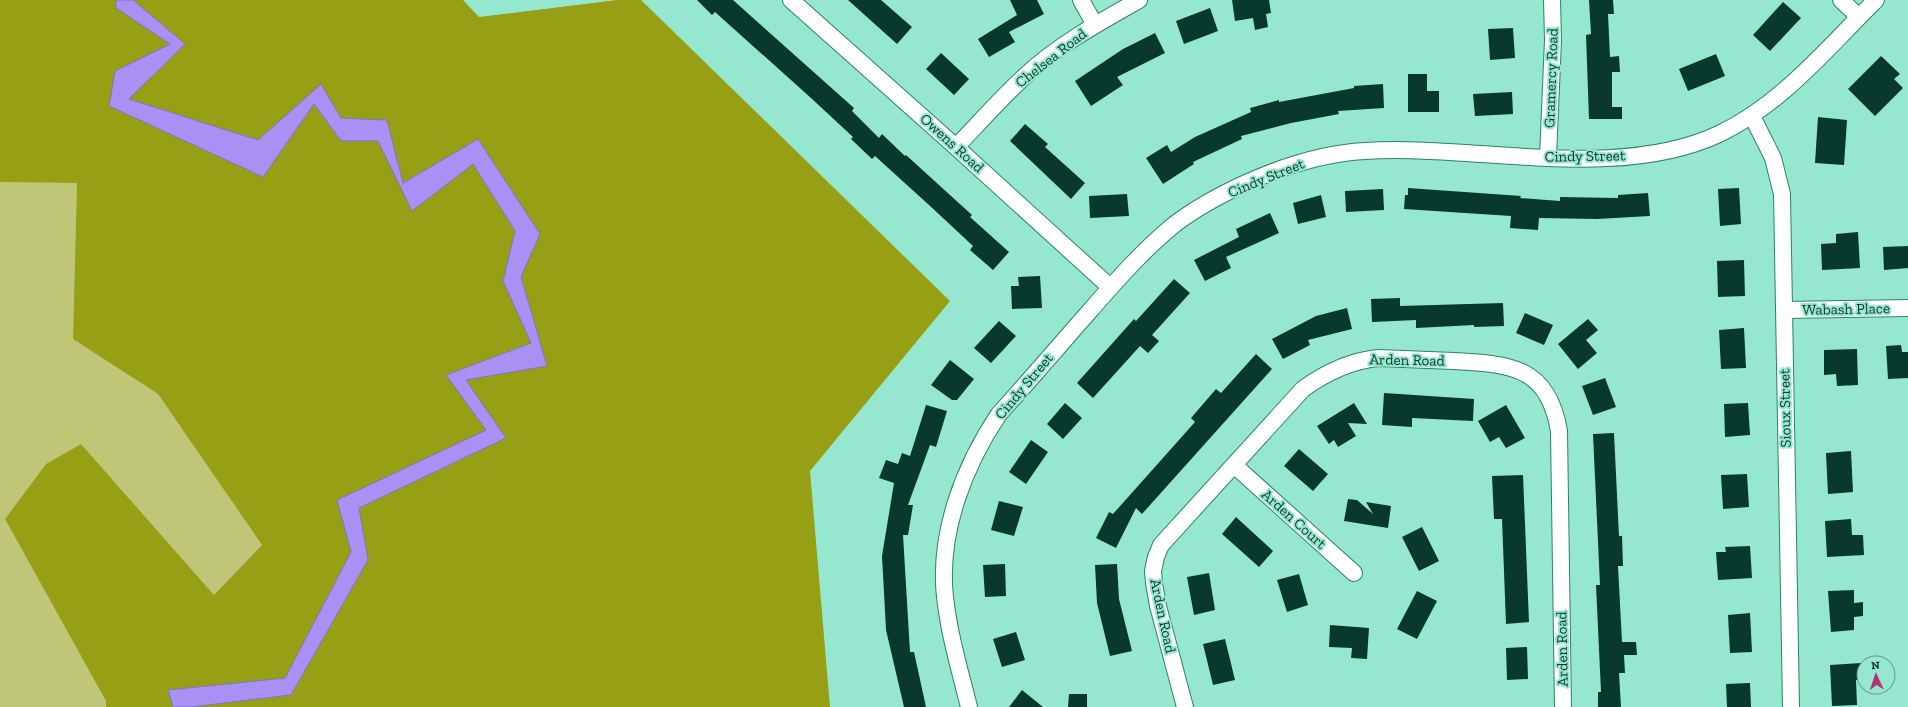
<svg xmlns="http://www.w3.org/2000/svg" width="1908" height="707" font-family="'Zilla Slab',serif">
  <rect width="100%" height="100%" fill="#95e8cf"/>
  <path fill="#bfc678" d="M 0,182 L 77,183 L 73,339 L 158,394 L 262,545 L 214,595 L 81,444 L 46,464 L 5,519 L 106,701 L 106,707 L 0,707 Z"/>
  <path fill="#979f15" d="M 0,0 L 116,0 L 116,8 L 170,44 L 115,71 L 109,106 L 263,177 L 314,104 L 341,141 L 378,141 L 412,211 L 473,164 L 515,231 L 503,281 L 531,343 L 447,375 L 487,430 L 337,500 L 351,552 L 285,678 L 168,690 L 173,707 L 106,707 L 106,701 L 5,519 L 46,464 L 81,444 L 214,595 L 262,545 L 158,394 L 73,339 L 77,183 L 0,182 Z
    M 133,0 L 463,0 L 479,17 L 617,0 L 641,0 L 950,301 L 810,471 L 830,707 L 191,707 L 291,695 L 368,560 L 359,508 L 506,438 L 465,380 L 547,366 L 521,276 L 540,234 L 478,140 L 403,183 L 387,120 L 341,118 L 321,85 L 258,140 L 128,99 L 185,44 Z"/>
  <path fill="#a890f5" stroke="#7b75b9" d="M 116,0 L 133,0 L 185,44 L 129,99 L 258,140 L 321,84 L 341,118 L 387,120 L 403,183 L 478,139 L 540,234 L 521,277 L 547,366 L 466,380 L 506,438 L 359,508 L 368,560 L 291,695 L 191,707 L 173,707 L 168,690 L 285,678 L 351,552 L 337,500 L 486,430 L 446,375 L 531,343 L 503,281 L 515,231 L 473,164 L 412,211 L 378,141 L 341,141 L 314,104 L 263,177 L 109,106 L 115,71 L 170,44 L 116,8 Z"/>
  <path fill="#09382d" d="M 697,0 L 733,0 L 854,108 L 852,111 L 879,138 L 882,134 L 905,156 L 906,155 L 972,215 L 970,217 L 1009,252 L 993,270 L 970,250 L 973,246 L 929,205 L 875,156 L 872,159 L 851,139 L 853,137 L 811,98 L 715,12 L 712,15 Z
    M 848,0 L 881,0 L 912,27 L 897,44 Z
    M 1010,0 L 1037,0 L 1044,14 L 1009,32 L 1015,42 L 989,57 L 978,39 L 1017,15 Z
    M 1232,0 L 1269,0 L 1271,13 L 1266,14 L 1268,27 L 1255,30 L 1253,18 L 1235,21 Z
    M 1589,0 L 1613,0 L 1614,14 L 1608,14 L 1610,57 L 1619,56 L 1620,72 L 1612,72 L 1612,107 L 1622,107 L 1622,119 L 1589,119 L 1586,35 L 1591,34 Z
    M 1783,2 L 1801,18 L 1770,51 L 1753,35 Z
    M 1210,8 L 1218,31 L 1184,44 L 1176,21 Z
    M 1513,28 L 1515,58 L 1490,60 L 1488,29 Z
    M 1155,33 L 1165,53 L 1117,77 L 1123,85 L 1091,106 L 1075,81 L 1123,49 Z
    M 941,53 L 969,79 L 954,95 L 926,69 Z
    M 1716,54 L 1725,76 L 1688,91 L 1679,69 Z
    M 1881,56 L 1900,74 L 1894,79 L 1903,88 L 1875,116 L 1848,89 Z
    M 1408,74 L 1427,74 L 1427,91 L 1439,91 L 1439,112 L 1408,112 Z
    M 1383,84 L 1384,108 L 1338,111 L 1339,114 L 1291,123 L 1241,136 L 1242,139 L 1193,162 L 1194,164 L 1163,184 L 1146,158 L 1167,145 L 1171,152 L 1195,137 L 1251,112 L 1250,108 L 1279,100 L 1279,102 L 1354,88 L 1354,86 Z
    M 1512,92 L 1513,114 L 1475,116 L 1473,94 Z
    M 1818,117 L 1847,120 L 1844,165 L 1815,163 Z
    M 1025,124 L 1048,144 L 1045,147 L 1085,183 L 1071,199 L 1010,141 Z
    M 1408,188 L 1521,196 L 1520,198 L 1560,201 L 1560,197 L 1618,198 L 1618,195 L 1648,193 L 1650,216 L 1597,219 L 1539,218 L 1538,230 L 1510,228 L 1511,216 L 1404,209 L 1405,195 L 1408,195 Z
    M 1739,188 L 1741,224 L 1720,226 L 1718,189 Z
    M 1383,189 L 1384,210 L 1346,212 L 1345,191 Z
    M 1127,194 L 1129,216 L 1090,218 L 1089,196 Z
    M 1321,195 L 1326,217 L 1298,224 L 1293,203 Z
    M 1270,213 L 1279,233 L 1226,257 L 1231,268 L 1205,281 L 1194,260 L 1239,237 L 1236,229 Z
    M 1858,232 L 1860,268 L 1822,270 L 1821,244 L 1836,243 L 1836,234 Z
    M 1908,246 L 1908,268 L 1884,270 L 1883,247 Z
    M 1744,260 L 1745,296 L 1718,297 L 1717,261 Z
    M 1040,276 L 1042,308 L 1012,309 L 1011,286 L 1019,286 L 1018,277 Z
    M 1174,279 L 1190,293 L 1152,335 L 1159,341 L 1148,353 L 1140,346 L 1093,398 L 1077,383 L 1134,319 L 1136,321 Z
    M 1400,298 L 1400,306 L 1503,303 L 1504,326 L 1474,327 L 1474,325 L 1416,328 L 1416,320 L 1372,322 L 1371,299 Z
    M 1347,308 L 1352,329 L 1308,340 L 1310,345 L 1283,359 L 1272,339 L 1316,316 Z
    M 1525,313 L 1553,325 L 1544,345 L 1516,333 Z
    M 1588,319 L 1598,330 L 1586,340 L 1597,353 L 1578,369 L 1558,344 Z
    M 999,321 L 1016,336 L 991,363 L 974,348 Z
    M 1744,328 L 1746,368 L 1721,369 L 1719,330 Z
    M 1901,345 L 1902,352 L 1908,352 L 1908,378 L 1888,379 L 1886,346 Z
    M 1857,349 L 1858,385 L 1837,386 L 1836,374 L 1824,375 L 1824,350 Z
    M 1256,354 L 1272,369 L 1142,514 L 1136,508 L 1116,548 L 1096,538 L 1109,512 L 1113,514 L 1195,422 L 1191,418 L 1216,389 L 1221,393 Z
    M 950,360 L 974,379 L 957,400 L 952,400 L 931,385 Z
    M 1605,378 L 1616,407 L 1593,415 L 1582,386 Z
    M 1384,393 L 1474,399 L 1473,421 L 1412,418 L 1412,427 L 1382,425 Z
    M 1065,403 L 1082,418 L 1063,439 L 1047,424 Z
    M 1354,403 L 1367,424 L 1348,423 L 1356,436 L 1338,447 L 1334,440 L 1329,444 L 1317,426 Z
    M 1748,403 L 1750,435 L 1725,437 L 1724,404 Z
    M 926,405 L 947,411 L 936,447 L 930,445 L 908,505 L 913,505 L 908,535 L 903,535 L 910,652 L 914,652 L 926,707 L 904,707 L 886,630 L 882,556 L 894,483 L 879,478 L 886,460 L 898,464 L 902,453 L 910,456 Z
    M 1506,405 L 1525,438 L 1506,448 L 1499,437 L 1490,442 L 1478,421 Z
    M 1614,433 L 1619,536 L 1622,536 L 1623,566 L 1618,566 L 1622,642 L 1636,642 L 1637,655 L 1624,655 L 1625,673 L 1619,673 L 1621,707 L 1598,707 L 1598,692 L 1601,692 L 1596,585 L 1600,585 L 1593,434 Z
    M 1031,440 L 1048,452 L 1026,484 L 1009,472 Z
    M 1299,449 L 1328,474 L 1313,491 L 1284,466 Z
    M 1851,451 L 1853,492 L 1828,494 L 1826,453 Z
    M 1747,474 L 1749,507 L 1723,509 L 1721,475 Z
    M 1523,475 L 1529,622 L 1506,624 L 1502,519 L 1494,519 L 1492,476 Z
    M 1348,499 L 1357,500 L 1373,514 L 1366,502 L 1391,506 L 1388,528 L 1344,521 Z
    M 999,501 L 1023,507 L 1014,536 L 991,530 Z
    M 1236,517 L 1273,551 L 1259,567 L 1222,534 Z
    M 1851,519 L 1852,535 L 1863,535 L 1864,555 L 1827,557 L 1825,521 Z
    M 1422,527 L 1439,561 L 1419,571 L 1402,537 Z
    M 1750,546 L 1752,578 L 1718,580 L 1716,552 L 1726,552 L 1725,547 Z
    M 1005,564 L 1006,596 L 985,597 L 983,565 Z
    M 1117,564 L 1119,599 L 1132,651 L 1110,656 L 1097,603 L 1095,565 Z
    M 1209,573 L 1215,610 L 1194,615 L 1187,577 Z
    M 1299,574 L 1308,605 L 1287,612 L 1277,580 Z
    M 1854,590 L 1854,603 L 1863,602 L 1863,616 L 1854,617 L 1854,630 L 1831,632 L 1828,591 Z
    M 1417,591 L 1437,601 L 1417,639 L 1397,629 Z
    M 1750,613 L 1752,652 L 1730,653 L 1728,615 Z
    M 1330,625 L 1369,628 L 1367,659 L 1351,658 L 1352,648 L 1329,647 Z
    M 1016,632 L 1025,660 L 1002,667 L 993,639 Z
    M 1225,639 L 1235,680 L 1213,685 L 1203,644 Z
    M 1527,647 L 1528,679 L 1507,680 L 1506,648 Z
    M 1861,663 L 1862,679 L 1856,680 L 1857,705 L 1832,706 L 1830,665 Z
    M 1750,683 L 1751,707 L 1727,707 L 1726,684 Z
    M 1022,690 L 1043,707 L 1009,707 Z
    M 1069,694 L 1087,694 L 1087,707 L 1068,707 Z"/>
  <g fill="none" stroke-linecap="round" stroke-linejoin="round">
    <g stroke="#2c826c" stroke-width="18">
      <path id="street" d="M 791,0 L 956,147 L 1110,287
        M 1081,0 L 1095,25
        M 1841,0 L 1859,17
        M 1752,116 L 1773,158 L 1782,194 L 1791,707
        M 956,147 C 979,123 1001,98 1025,76 C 1058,45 1100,22 1139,0
        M 1548,157 L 1553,40 L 1552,0
        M 1784,310 L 1908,308
        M 1234,465 L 1354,573
        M 969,707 C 960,671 949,634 945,597 C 938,533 964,466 999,414 C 1029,381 1058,347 1088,313 C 1115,282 1143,250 1175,224 C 1196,208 1222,194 1246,183 C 1284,166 1324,153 1365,151 C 1476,144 1616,182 1719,134 C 1782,104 1827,48 1876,0
        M 1185,707 L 1158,606 L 1154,583 L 1153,571 L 1156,557 L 1161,545 L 1303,389 C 1325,373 1350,361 1378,358 C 1403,359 1429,360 1454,361 C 1510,364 1548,366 1559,431 L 1563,707"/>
    </g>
    <use href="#street" stroke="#fff" stroke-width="16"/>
  </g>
  <g text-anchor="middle" stroke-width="4" stroke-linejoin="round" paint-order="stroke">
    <g font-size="15" fill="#12362c" stroke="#95e8cf">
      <text transform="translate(1051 58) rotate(-38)" y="5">Chelsea Road</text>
      <text transform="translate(1551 78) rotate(-88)" y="5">Gramercy Road</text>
      <text transform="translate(952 143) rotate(42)" y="5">Owens Road</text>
      <text transform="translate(1585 156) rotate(-1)" y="5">Cindy Street</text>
      <text transform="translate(1266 178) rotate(-22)" y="5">Cindy Street</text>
      <text transform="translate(1846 309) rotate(-1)" y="5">Wabash Place</text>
      <text transform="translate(1407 360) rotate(1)" y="5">Arden Road</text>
      <text transform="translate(1024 386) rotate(-50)" y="5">Cindy Street</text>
      <text transform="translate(1785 408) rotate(-91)" y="5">Sioux Street</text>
      <text transform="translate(1294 519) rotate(42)" y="5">Arden Court</text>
      <text transform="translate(1163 616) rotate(78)" y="5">Arden Road</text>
      <text transform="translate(1562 649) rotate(-91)" y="5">Arden Road</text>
    </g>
  </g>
  <g transform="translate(1876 675) rotate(357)"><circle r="19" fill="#95e8cf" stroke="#61a18e"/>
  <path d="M0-3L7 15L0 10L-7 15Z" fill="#b53075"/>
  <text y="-6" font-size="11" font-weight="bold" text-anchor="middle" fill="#12362c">N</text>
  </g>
</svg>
